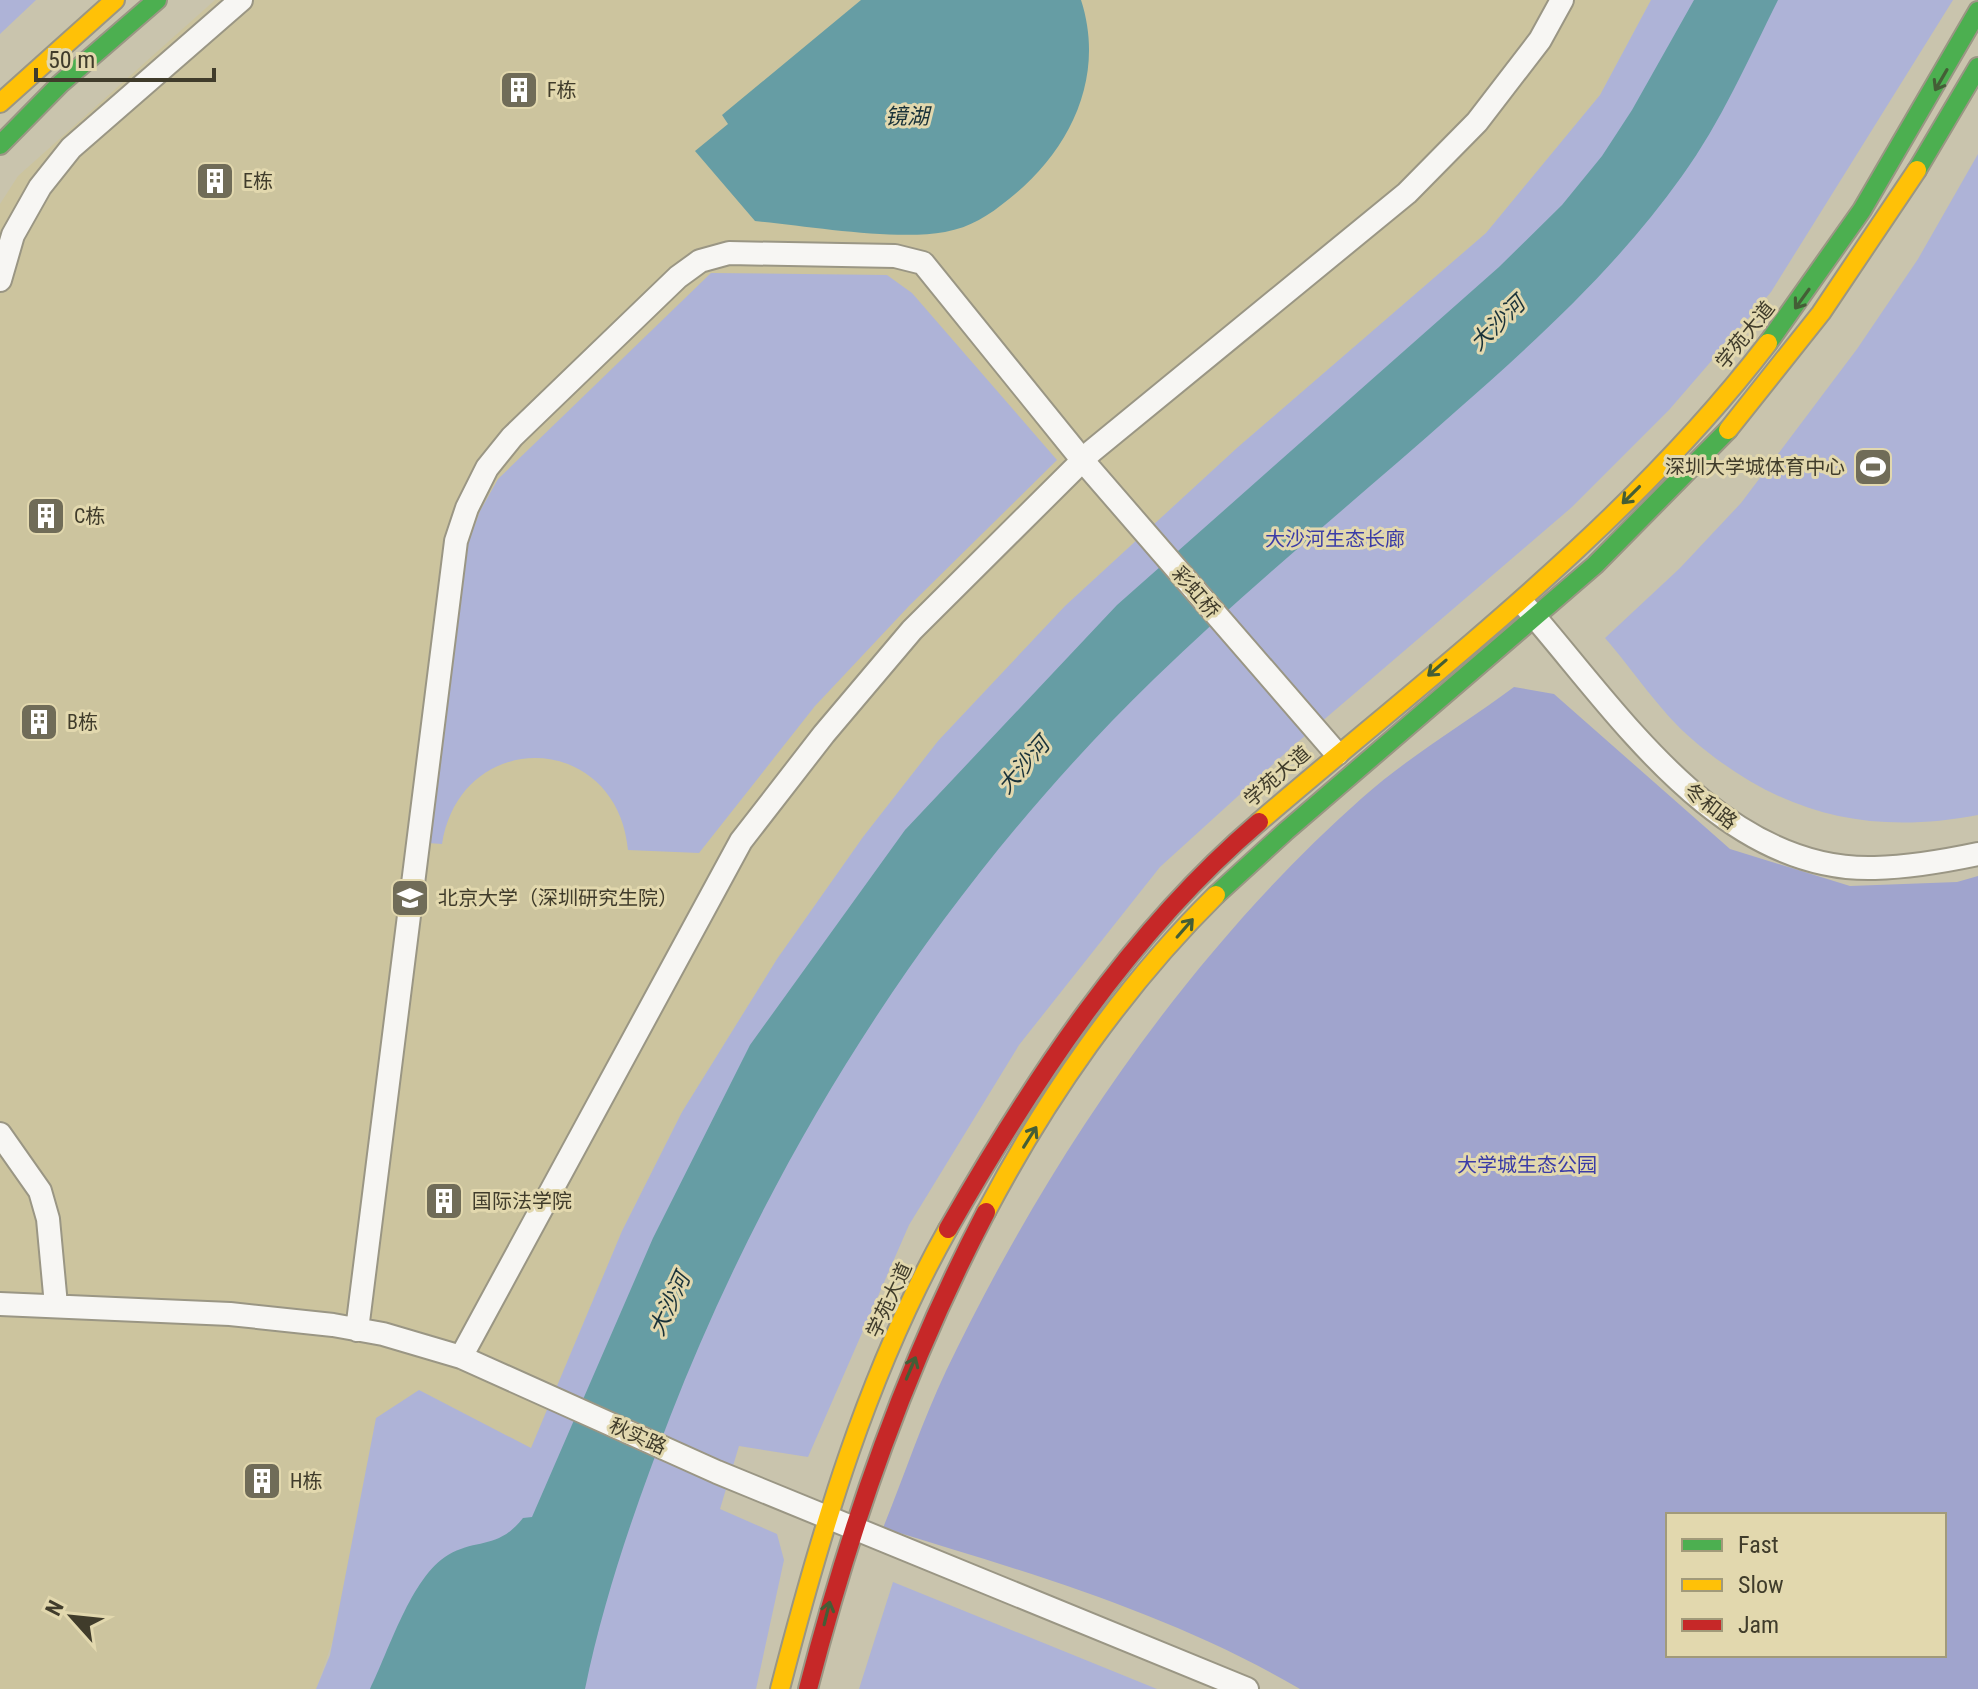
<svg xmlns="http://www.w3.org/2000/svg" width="1978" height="1689" font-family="'Roboto Condensed','Noto Sans SC',sans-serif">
  <rect width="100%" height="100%" fill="#c9c4ad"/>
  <path fill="#ccc49e" d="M 215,0 L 1651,0 L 1600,95 L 1486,233 L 1238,447 L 1065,606 L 938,741 L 863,837 L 777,959 L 682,1112 L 622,1231 L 531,1449 L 419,1390 L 316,1689 L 0,1689 L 0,204 L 18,176 Z"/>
  <path fill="#aeb3d7" d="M 0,0 L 36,0 L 0,34 Z
    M 1651,0 L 1953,0 L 1771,292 L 1669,410 L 1572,507 L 1292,747 L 1160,867 L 1019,1045 L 909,1225 L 808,1457 L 739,1446 L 720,1509 L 777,1534 L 784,1560 L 756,1689 L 316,1689 L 330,1655 L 376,1418 L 419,1390 L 531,1448 L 622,1231 L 682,1112 L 777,959 L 863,837 L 938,741 L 1065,606 L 1238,447 L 1486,233 L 1600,95 Z
    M 1978,154 L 1978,815 C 1868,836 1779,814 1693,740 C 1660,712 1634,671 1605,638 L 1680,568 L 1741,503 L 1857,349 L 1918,259 Z
    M 711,273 L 887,275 L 912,293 L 1057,460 L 909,606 L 815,706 L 699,853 L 628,850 C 617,731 461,726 442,844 L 428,843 L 464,555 L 480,511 L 498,479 Z
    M 893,1582 L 1157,1689 L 859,1689 Z"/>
  <path fill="#a0a4cd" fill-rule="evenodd" d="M 1514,687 L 1554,694 L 1730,849 L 1850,886 L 1957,882 L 1978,876 L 1978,1689 L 1300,1689 C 1170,1613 1027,1572 883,1528 C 904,1476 922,1422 946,1371 C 1046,1162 1187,953 1362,798 C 1408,757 1464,724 1514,687 ZM 1668,1515 L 1944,1515 L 1944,1655 L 1668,1655 Z"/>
  <path fill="#669da4" d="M 861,0 L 1081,0 C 1106,77 1070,151 1009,199 C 988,216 971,227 945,232 C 895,241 808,226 755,221 L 695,151 L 728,124 L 722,115 Z
    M 1694,0 L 1778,0 C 1748,60 1721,122 1682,176 C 1618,266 1537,340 1455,412 C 1355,501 1250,586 1154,679 C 942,885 777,1142 670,1417 C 636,1505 604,1596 585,1689 L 370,1689 C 389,1651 411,1577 448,1555 C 477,1538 498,1550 523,1518 L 532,1517 L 653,1238 L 750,1045 L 905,830 L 1117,605 L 1499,267 L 1562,205 L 1602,156 L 1632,110 Z"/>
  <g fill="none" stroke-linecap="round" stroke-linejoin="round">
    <g stroke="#9a9684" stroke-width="26">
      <path id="street" d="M 0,280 L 13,235 L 40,187 L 71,148 L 241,0
        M 1527,608 C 1617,711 1721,873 1875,868 C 1909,867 1945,861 1978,854
        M 0,1134 L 40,1191 L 48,1219 L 56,1305
        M 0,1304 L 230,1314 L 333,1325 L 383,1334 L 461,1357 L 717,1472 L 1247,1689
        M 357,1330 L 456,541 L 467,508 L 487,468 L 512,437 L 678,277 L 700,261 L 729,253 L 895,256 L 923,263 L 1084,462 L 1337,754
        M 461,1357 L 741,841 L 824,734 L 912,630 L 1092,451 L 1407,193 L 1477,122 L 1540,40 L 1562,0"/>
    </g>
    <g stroke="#9a9684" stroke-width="22">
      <path id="fast" d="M 0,145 L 60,84 L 157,0
        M 1917,170 L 1978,67
        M 1768,343 L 1862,210 L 1978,11
        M 1216,895 L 1286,831 L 1595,565 L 1728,430"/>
    </g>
    <g stroke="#9a9684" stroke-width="22">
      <path id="slow" d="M 0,103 L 115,0
        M 1728,430 L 1821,313 L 1917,170
        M 1259,822 C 1435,671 1626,528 1768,343
        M 986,1212 C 1046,1098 1124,986 1216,895
        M 780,1689 C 821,1531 867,1373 948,1229"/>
    </g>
    <g stroke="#9a9684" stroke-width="22">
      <path id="jam" d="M 948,1229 C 1032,1082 1129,933 1259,822
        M 808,1689 C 851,1523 906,1365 986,1212"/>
    </g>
    <use href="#street" stroke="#f7f6f3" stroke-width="22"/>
    <use href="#fast" stroke="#4caf50" stroke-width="18"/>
    <use href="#slow" stroke="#ffc107" stroke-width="18"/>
    <use href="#jam" stroke="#c62828" stroke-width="18"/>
  </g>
  <defs><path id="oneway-shaft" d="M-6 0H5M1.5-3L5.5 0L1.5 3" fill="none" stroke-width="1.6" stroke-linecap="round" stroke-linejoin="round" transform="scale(2)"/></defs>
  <g stroke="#445e36">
    <use href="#oneway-shaft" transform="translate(1941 80) rotate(120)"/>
    <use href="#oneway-shaft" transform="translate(1802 299) rotate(126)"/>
    <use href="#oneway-shaft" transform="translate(1631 495) rotate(135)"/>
    <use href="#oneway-shaft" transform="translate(1437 668) rotate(139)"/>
    <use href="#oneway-shaft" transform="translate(1185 928) rotate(-49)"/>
    <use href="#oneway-shaft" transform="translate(1030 1137) rotate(-58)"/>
    <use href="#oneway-shaft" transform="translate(911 1368) rotate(-67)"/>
    <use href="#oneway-shaft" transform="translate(827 1613) rotate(-76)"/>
  </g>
  <defs>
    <g id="building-square" transform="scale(2)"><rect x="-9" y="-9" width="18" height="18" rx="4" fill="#706c58" stroke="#e2d8ae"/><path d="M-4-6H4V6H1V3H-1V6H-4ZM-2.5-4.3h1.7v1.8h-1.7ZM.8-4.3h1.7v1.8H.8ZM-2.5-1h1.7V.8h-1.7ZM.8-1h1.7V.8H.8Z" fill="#fff"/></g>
    <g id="stadium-square" transform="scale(2)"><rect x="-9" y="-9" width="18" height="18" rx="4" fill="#706c58" stroke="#e2d8ae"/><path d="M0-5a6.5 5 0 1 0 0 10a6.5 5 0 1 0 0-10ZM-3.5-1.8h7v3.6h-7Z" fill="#fff"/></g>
    <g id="university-square" transform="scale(2)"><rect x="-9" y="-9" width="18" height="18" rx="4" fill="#706c58" stroke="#e2d8ae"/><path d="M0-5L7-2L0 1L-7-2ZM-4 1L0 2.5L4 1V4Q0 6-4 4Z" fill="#fff"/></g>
  </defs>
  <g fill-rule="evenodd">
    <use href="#building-square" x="519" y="90"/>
    <use href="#building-square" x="215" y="181"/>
    <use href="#stadium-square" x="1873" y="467"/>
    <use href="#building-square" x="46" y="516"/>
    <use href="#building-square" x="39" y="722"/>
    <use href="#university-square" x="410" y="898"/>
    <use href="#building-square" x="444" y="1201"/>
    <use href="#building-square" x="262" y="1481"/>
  </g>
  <g text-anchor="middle" stroke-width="6" stroke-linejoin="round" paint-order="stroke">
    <g font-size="20" fill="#403c2b" stroke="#e2d8ae" text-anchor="start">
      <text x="547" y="97">F栋</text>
      <text x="243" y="188">E栋</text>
      <text x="1845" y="474" text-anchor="end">深圳大学城体育中心</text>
      <text x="74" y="523">C栋</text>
      <text x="67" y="729">B栋</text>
      <text x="438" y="905">北京大学（深圳研究生院）</text>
      <text x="472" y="1208">国际法学院</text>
      <text x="290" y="1488">H栋</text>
    </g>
    <g font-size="20" fill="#403c2b" stroke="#e2d8ae">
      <text transform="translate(1745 335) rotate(-51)" y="7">学苑大道</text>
      <text transform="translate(1196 592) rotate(49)" y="7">彩虹桥</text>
      <text transform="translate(1277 776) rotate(-41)" y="7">学苑大道</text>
      <text transform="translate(1711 806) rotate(38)" y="7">冬和路</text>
      <text transform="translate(889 1300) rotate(-65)" y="7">学苑大道</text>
      <text transform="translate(638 1436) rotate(24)" y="7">秋实路</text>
    </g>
    <g font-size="20" fill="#3b3ca7" stroke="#e2d8ae">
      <text x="1335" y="546">大沙河生态长廊</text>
      <text x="1527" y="1172">大学城生态公园</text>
    </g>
    <g font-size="22" font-style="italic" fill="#193239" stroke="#e2d8ae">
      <text x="907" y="124">镜湖</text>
      <text transform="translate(1497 323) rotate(-44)" y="8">大沙河</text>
      <text transform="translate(1023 765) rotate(-49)" y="8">大沙河</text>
      <text transform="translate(669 1304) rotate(-65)" y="8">大沙河</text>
    </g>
  </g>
  <rect x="1666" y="1513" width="280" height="144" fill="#e2d8ae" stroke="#a19a7a" stroke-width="2"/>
  <rect x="1682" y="1539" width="40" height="12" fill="#4caf50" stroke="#a19a7a" stroke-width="2"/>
  <text x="1738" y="1553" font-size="24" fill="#403c2b">Fast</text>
  <rect x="1682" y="1579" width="40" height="12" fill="#ffc107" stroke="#a19a7a" stroke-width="2"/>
  <text x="1738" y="1593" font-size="24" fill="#403c2b">Slow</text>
  <rect x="1682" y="1619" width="40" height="12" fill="#c62828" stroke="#a19a7a" stroke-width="2"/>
  <text x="1738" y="1633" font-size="24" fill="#403c2b">Jam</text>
  <g transform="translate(72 1617) rotate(297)" stroke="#e2d8ae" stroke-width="6" paint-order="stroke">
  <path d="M0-6L14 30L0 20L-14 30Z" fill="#403c2b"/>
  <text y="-12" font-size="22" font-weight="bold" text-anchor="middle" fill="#403c2b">N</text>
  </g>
  <path d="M36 68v12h178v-12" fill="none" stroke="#403c2b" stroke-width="4"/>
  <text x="48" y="68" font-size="24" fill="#403c2b" stroke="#e2d8ae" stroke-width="6" paint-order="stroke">50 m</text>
</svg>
